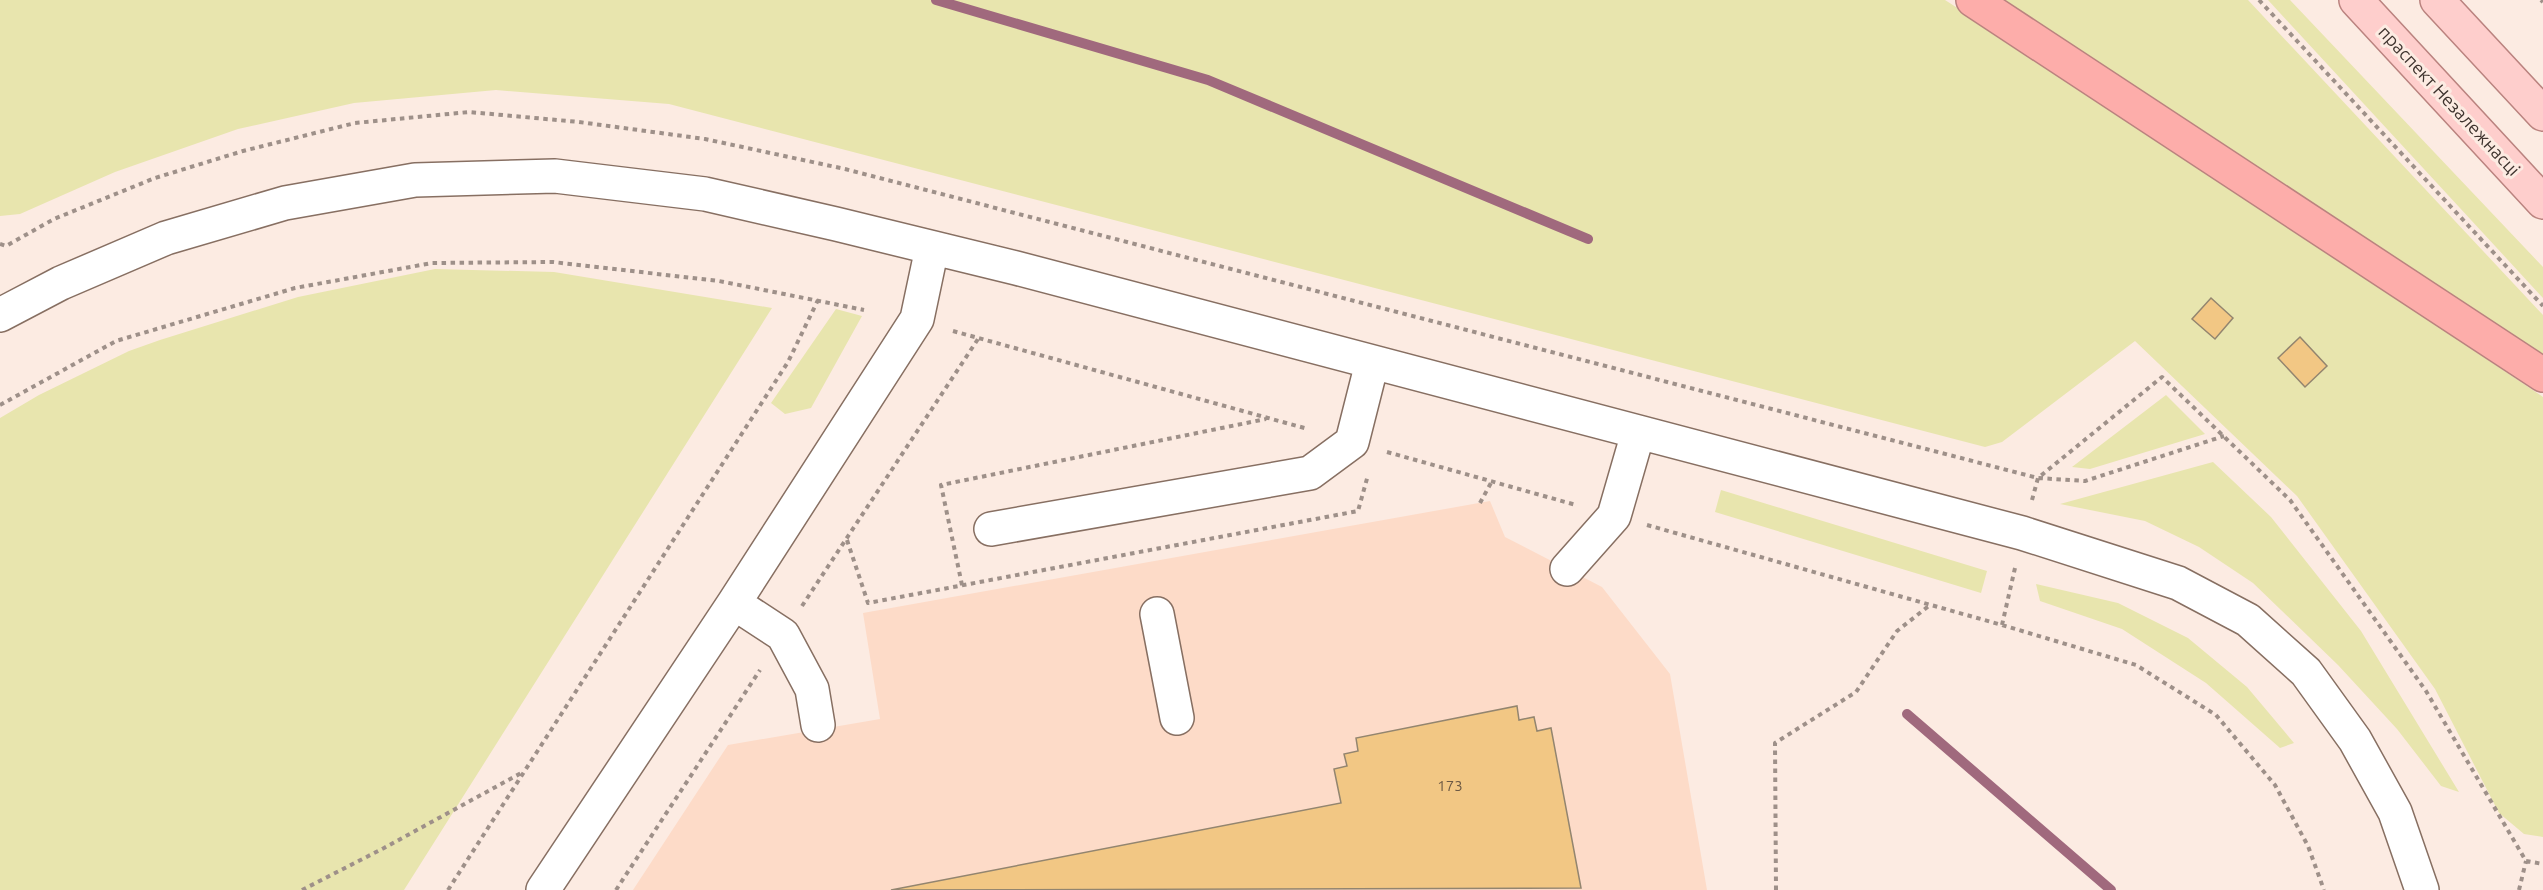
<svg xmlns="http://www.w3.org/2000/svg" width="2543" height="890" font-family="Ubuntu,sans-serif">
  <rect width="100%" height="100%" fill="#fcebe2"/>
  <path fill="#fddbc8" d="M 1490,501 L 1505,537 L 1602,587 L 1670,674 L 1707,890 L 633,890 L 728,745 L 880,719 L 863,613 Z"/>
  <path fill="#e8e5ae" d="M 0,0 L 1945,0 L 2133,121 L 2543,397 L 2543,837 L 2524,834 L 2499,813 L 2435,689 L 2297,496 L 2135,341 L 2002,442 L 1985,447 L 669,104 L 496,90 L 354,103 L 238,129 L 115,172 L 20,214 L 0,216 Z
    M 2004,0 L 2248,0 L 2543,315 L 2543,358 Z
    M 2268,0 L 2290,0 L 2543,267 L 2543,298 Z
    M 435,269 L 554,272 L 772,308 L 404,890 L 0,890 L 0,418 L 39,395 L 129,351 L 160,340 L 298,297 Z
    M 836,309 L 862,316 L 811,408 L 785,414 L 771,403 Z
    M 2166,395 L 2205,434 L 2090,469 L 2072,467 Z
    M 2213,462 L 2271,517 L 2361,631 L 2459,792 L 2441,786 L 2397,729 L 2338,665 L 2253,583 L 2199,547 L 2145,521 L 2060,504 Z
    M 1721,490 L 1987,571 L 1981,593 L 1715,512 Z
    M 2036,584 L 2118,603 L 2188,638 L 2247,687 L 2294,743 L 2280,748 L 2206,683 L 2122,629 L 2040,601 Z"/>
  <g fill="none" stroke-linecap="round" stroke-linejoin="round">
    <path stroke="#a0697d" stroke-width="10" d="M 936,0 L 1208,80 L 1588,239
      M 1907,714 L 2111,890"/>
  </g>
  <path fill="#f2c784" stroke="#93856f" stroke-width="1.5" d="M 2211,298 L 2233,318 L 2215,339 L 2192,319 Z
    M 2300,337 L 2327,366 L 2305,387 L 2278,358 Z
    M 1517,706 L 1519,720 L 1534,717 L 1537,731 L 1551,728 L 1581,888 L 891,890 L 1341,803 L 1334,769 L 1347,766 L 1344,754 L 1358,751 L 1356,738 Z"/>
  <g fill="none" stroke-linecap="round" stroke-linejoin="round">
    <g stroke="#876f62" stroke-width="36">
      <path id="minor" d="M 0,315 L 61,283 L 166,238 L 285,203 L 415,180 L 555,176 L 705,194 L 836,224 L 1016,268 L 2022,533 L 2178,583 L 2248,620 L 2306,672 L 2355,740 L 2395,812 L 2422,890
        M 991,529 L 1310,473 L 1352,442 L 1372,363
        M 1567,569 L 1614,516 L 1638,433
        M 734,603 L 783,635 L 812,689 L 818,725
        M 1157,614 L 1177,718
        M 543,890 L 734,603 L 917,319 L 932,248"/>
    </g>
    <g stroke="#ba837f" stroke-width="36">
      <path id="major" d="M 2356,0 L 2543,202
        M 2437,0 L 2543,114"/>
    </g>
    <g stroke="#ba837f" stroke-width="36">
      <path id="highway" d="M 1973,0 L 2543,375"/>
    </g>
    <path stroke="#9e9089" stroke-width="4" stroke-dasharray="4.5 4.5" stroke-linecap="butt" d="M 2259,0 L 2543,306
      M 2541,0 L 2543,2
      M 0,244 L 6,246 L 54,219 L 155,178 L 243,151 L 355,123 L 469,112 L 579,122 L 705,139 L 845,169 L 2038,478 L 2085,481 L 2224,436
      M 953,331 L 1308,429
      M 0,405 L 116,341 L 295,288 L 432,263 L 553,262 L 719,281 L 864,310
      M 1387,452 L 1576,505
      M 2032,500 L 2038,478 L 2162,377 L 2290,500 L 2426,691 L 2526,861 L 2543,864
      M 1480,503 L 1492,481
      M 1647,525 L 2002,625 L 2136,665 L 2216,715 L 2275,785 L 2308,846 L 2324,890
      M 847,540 L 868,603 L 1358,511 L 1368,475
      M 962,585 L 941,485 L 1266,419
      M 802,606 L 978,339
      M 2002,625 L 2015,568
      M 302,890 L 384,848 L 523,772
      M 448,890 L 788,362 L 818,300
      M 616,890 L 760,670
      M 1776,890 L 1775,743 L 1856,692 L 1897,631 L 1930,605
      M 2519,890 L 2526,861"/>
    <use href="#minor" stroke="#fff" stroke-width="33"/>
    <use href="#major" stroke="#fececc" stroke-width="33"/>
    <use href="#highway" stroke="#fdadaa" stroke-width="33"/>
  </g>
  <g text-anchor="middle" stroke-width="6" stroke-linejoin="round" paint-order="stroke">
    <g font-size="15" fill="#6c5944">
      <text x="1450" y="791">173</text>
    </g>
    <g font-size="18" fill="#3f342f" stroke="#fcebe2">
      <text transform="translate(2449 101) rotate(47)" y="6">праспект Незалежнасці</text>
    </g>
  </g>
</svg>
